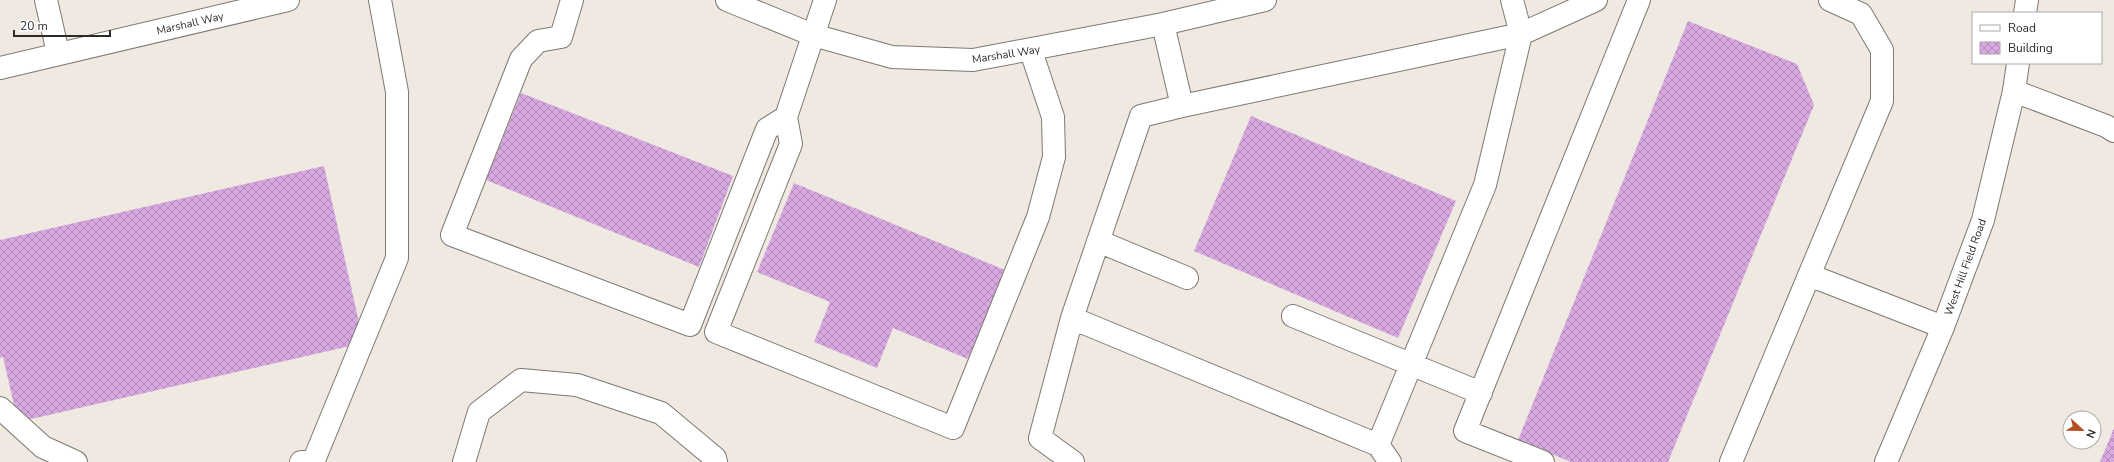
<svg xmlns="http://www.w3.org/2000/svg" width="2114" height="462" font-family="'Nunito Sans',sans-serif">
  <defs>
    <pattern id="building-cross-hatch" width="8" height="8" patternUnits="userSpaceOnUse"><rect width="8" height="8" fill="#d8a8e1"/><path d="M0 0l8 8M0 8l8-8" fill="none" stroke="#b089b6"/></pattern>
  </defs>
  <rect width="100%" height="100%" fill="#efe9e1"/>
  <path fill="url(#building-cross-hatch)" d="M 1688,21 L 1797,64 L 1814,105 L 1668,462 L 1571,462 L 1518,440 Z
    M 521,93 L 733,176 L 699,267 L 486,180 Z
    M 1251,116 L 1456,201 L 1398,338 L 1194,251 Z
    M 324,166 L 360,327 L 350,346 L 18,422 L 3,357 L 0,358 L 0,240 Z
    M 794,183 L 1005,270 L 968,359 L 893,328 L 877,368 L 814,342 L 830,302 L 757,272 Z
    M 2114,428 L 2114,462 L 2100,462 Z"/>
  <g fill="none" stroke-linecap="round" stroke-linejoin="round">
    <g stroke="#7e7972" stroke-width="24">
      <path id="minor" d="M 46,0 L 58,53
        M 572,0 L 561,37 L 538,41 L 521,59 L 452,235 L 690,325 L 767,129 L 786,117
        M 727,0 L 813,35 L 892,57 L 973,60 L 1163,24 L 1265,0
        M 825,0 L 786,117 L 791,144 L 716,332 L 953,428 L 1038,217 L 1054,157 L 1053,117 L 1031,51
        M 0,68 L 288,0
        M 2014,91 L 2106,126 L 2114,131
        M 1182,106 L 1521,34 L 1596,0
        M 1098,241 L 1187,278
        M 1809,275 L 1943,327
        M 1293,316 L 1481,393
        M 1072,318 L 1378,445
        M 0,408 L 43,447 L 76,462
        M 301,462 L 314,460 L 397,258 L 397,92 L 380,0
        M 464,462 L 479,412 L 521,380 L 577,385 L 661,413 L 715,458 L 716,462
        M 1073,462 L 1040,438 L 1072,318 L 1141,116 L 1182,106 L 1163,24
        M 1390,462 L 1378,445 L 1485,185 L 1521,34 L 1512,0
        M 1543,462 L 1465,431 L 1639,0
        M 1731,462 L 1882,101 L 1882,50 L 1861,14 L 1830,0"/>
    </g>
    <g stroke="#7e7972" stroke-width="24">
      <path id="major" d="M 2025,13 L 2027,0
        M 1886,462 L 1943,327 L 1983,220 L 2014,91 L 2018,63"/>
    </g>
    <use href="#minor" stroke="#fff" stroke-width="22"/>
    <use href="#major" stroke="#fff" stroke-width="22"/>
  </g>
  <g text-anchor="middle" stroke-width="3" stroke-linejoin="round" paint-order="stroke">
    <g font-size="11" fill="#2d2b28" stroke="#fff">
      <text transform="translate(190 23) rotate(-13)" y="4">Marshall Way</text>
      <text transform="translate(1006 54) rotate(-9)" y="4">Marshall Way</text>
      <text transform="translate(1965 267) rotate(-70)" y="4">West Hill Field Road</text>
    </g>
  </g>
  <rect x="1972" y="12" width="130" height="52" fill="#ffffff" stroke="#abaaa9"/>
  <rect x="1980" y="25" width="20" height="6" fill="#ffffff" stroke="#abaaa9"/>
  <text x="2008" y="32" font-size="12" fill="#2d2b28">Road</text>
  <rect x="1980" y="42" width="20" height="12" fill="url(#building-cross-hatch)" stroke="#abaaa9"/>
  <text x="2008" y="52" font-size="12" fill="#2d2b28">Building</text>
  <g transform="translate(2082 430) rotate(112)"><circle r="19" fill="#ffffff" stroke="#abaaa9"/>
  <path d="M0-3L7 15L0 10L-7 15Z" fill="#b34e1f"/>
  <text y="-6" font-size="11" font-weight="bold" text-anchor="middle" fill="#2d2b28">N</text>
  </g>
  <path d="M14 30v6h96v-6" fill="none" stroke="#2d2b28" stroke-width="2"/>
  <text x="20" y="30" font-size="12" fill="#2d2b28" stroke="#ffffff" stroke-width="3" paint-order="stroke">20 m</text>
</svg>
